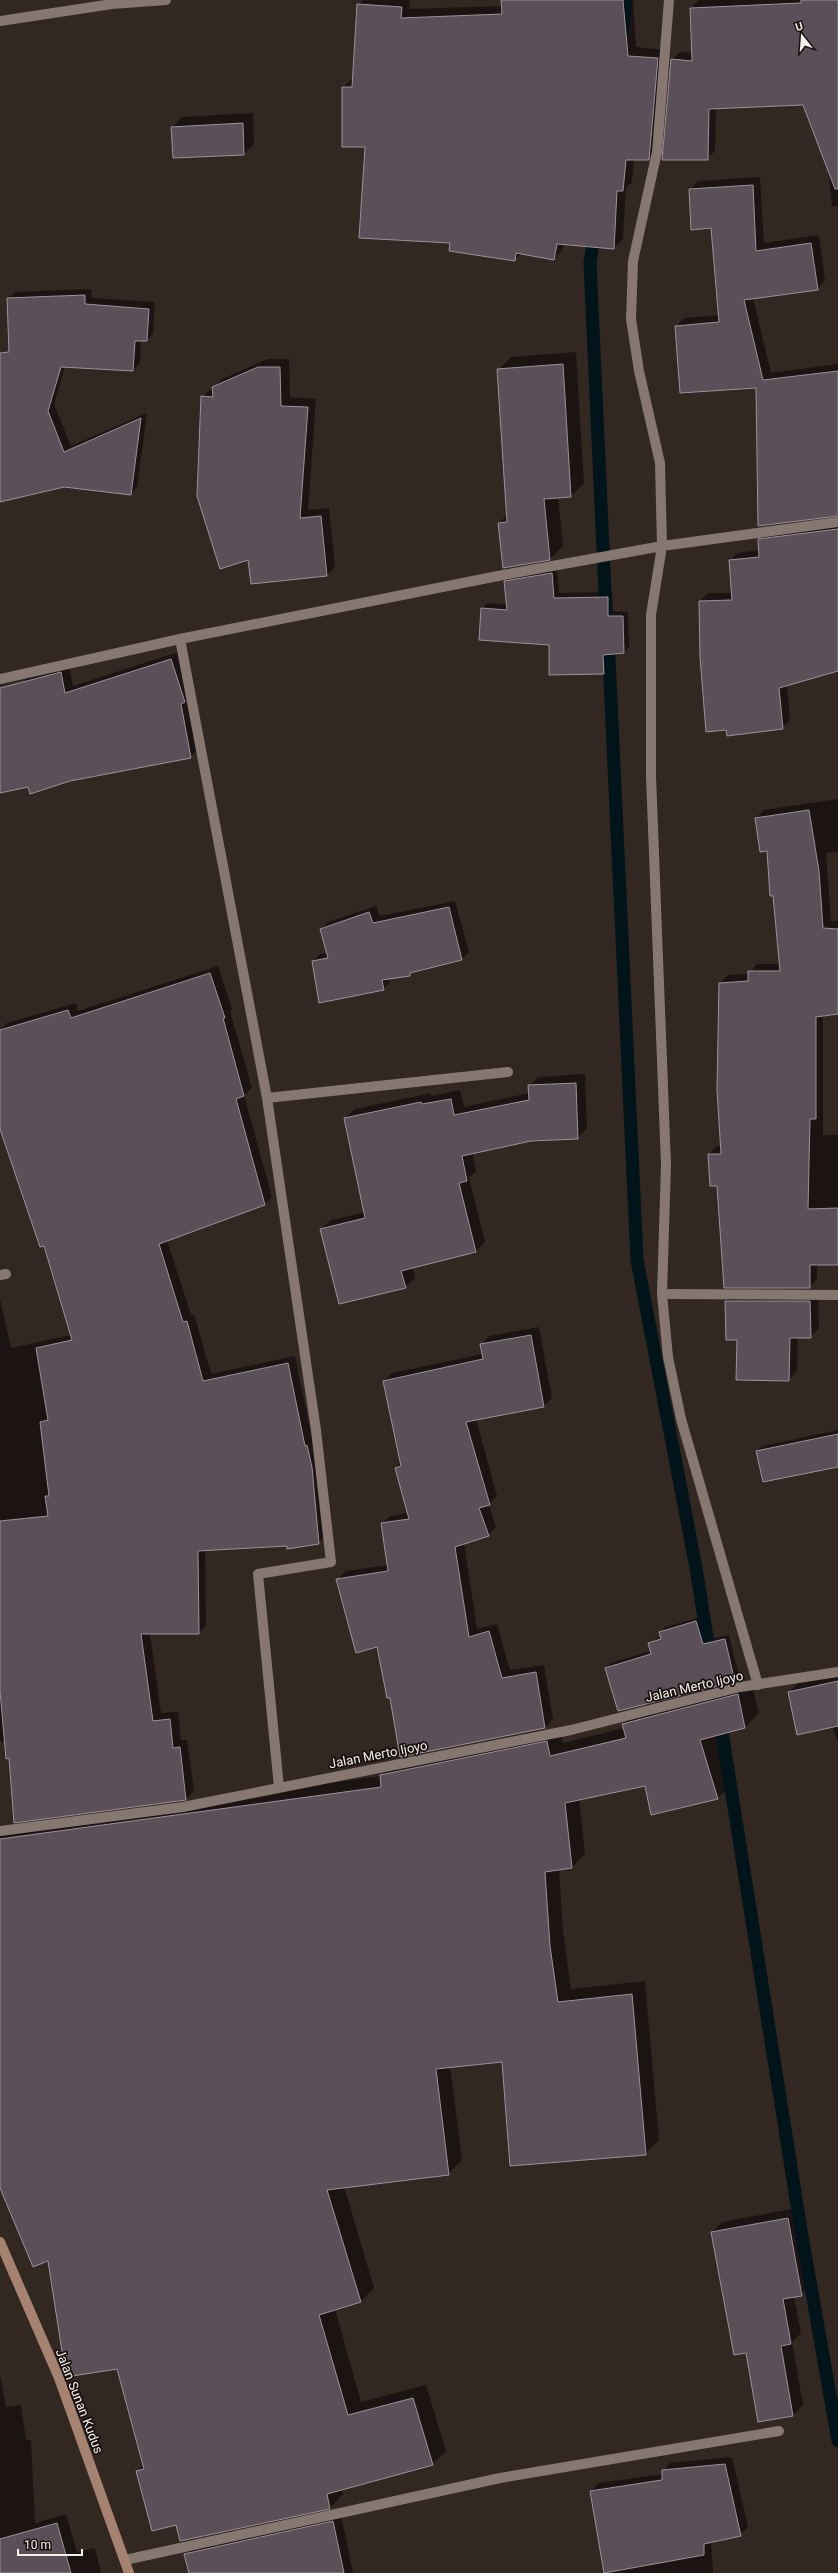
<svg xmlns="http://www.w3.org/2000/svg" width="838" height="2573" font-family="Roboto,sans-serif">
  <rect width="100%" height="100%" fill="#332722"/>
  <path fill="#0007" d="M 363,0 L 410,0 L 409,9 L 503,6 L 502,0 L 633,0 L 636,47 L 666,50 L 657,150 L 648,159 L 634,159 L 632,182 L 626,188 L 623,239 L 614,248 L 564,244 L 562,250 L 554,259 L 522,253 L 514,260 L 452,242 L 366,146 L 343,87 L 353,78 L 358,5 Z
    M 699,0 L 838,0 L 838,206 L 832,206 L 828,169 L 803,104 L 716,108 L 715,151 L 707,159 L 672,60 L 680,52 L 693,53 L 691,8 Z
    M 253,113 L 254,144 L 244,154 L 172,127 L 182,117 Z
    M 760,177 L 764,243 L 819,235 L 825,281 L 817,289 L 753,298 L 771,373 L 838,364 L 838,515 L 757,387 L 676,326 L 684,318 L 719,315 L 712,227 L 690,190 L 698,181 Z
    M 91,289 L 92,298 L 155,302 L 153,334 L 147,340 L 141,340 L 140,363 L 133,370 L 65,367 L 54,404 L 71,446 L 147,413 L 137,487 L 131,494 L 64,486 L 0,501 L 0,407 L 16,403 L 8,299 L 15,292 Z
    M 576,352 L 584,483 L 571,496 L 558,497 L 563,546 L 550,559 L 503,567 L 499,523 L 507,515 L 498,370 L 511,357 Z
    M 268,359 L 289,359 L 290,397 L 316,399 L 308,510 L 329,508 L 335,567 L 326,576 L 249,559 L 202,397 L 222,379 Z
    M 838,522 L 838,670 L 787,685 L 790,720 L 782,728 L 700,601 L 708,593 L 733,593 L 730,561 L 738,553 L 760,550 L 759,540 L 768,532 Z
    M 557,568 L 559,593 L 612,592 L 613,611 L 628,612 L 629,647 L 624,652 L 608,654 L 609,667 L 604,673 L 482,608 L 487,603 L 507,605 L 505,582 L 510,577 Z
    M 178,652 L 198,749 L 190,757 L 0,792 L 0,700 L 33,674 L 69,665 L 73,686 Z
    M 838,799 L 838,852 L 826,853 L 831,921 L 838,921 L 838,1013 L 823,1015 L 823,1135 L 838,1135 L 838,1264 L 817,1264 L 817,1279 L 810,1287 L 718,1185 L 709,1154 L 717,1146 L 722,1146 L 720,983 L 728,975 L 749,974 L 757,964 L 781,964 L 768,849 L 756,818 L 764,810 Z
    M 455,901 L 469,952 L 462,959 L 414,971 L 410,975 L 390,978 L 390,982 L 383,989 L 313,961 L 320,954 L 328,953 L 321,929 L 328,922 L 376,906 L 380,916 Z
    M 218,966 L 232,1009 L 230,1011 L 252,1088 L 244,1095 L 272,1197 L 264,1205 L 167,1240 L 191,1315 L 194,1314 L 211,1374 L 295,1356 L 312,1439 L 326,1535 L 318,1543 L 205,1550 L 206,1626 L 199,1633 L 150,1633 L 161,1713 L 178,1712 L 181,1740 L 187,1740 L 194,1791 L 186,1799 L 10,1757 L 6,1741 L 0,1741 L 0,1299 L 11,1348 L 71,1335 L 0,1030 L 7,1023 L 76,1003 L 78,1011 Z
    M 585,1074 L 587,1128 L 578,1138 L 531,1140 L 472,1152 L 476,1171 L 469,1178 L 485,1242 L 476,1251 L 412,1267 L 415,1278 L 405,1287 L 321,1229 L 331,1220 L 365,1212 L 345,1118 L 355,1109 L 431,1093 L 431,1096 L 460,1090 L 464,1107 L 529,1093 L 529,1086 L 538,1077 Z
    M 734,1293 L 818,1293 L 819,1328 L 810,1337 L 798,1337 L 797,1371 L 789,1380 L 738,1338 L 726,1301 Z
    M 539,1327 L 552,1398 L 544,1406 L 476,1419 L 497,1496 L 489,1504 L 496,1527 L 488,1535 L 464,1543 L 477,1629 L 497,1624 L 510,1670 L 544,1665 L 553,1719 L 545,1728 L 401,1756 L 390,1697 L 378,1646 L 338,1579 L 346,1571 L 388,1565 L 382,1524 L 390,1516 L 408,1513 L 396,1468 L 401,1462 L 384,1381 L 392,1373 L 483,1354 L 481,1345 L 489,1336 Z
    M 838,1430 L 838,1466 L 757,1451 L 763,1446 Z
    M 701,1617 L 708,1639 L 729,1635 L 739,1676 L 734,1681 L 606,1668 L 611,1663 L 651,1651 L 649,1643 L 661,1636 L 660,1632 L 665,1627 Z
    M 838,1675 L 838,1742 L 832,1726 L 789,1692 L 798,1683 Z
    M 751,1681 L 759,1713 L 745,1727 L 716,1735 L 732,1785 L 718,1798 L 652,1813 L 646,1784 L 579,1798 L 585,1854 L 572,1867 L 559,1869 L 563,1931 L 571,1989 L 645,1981 L 659,2140 L 645,2154 L 502,2061 L 450,2066 L 462,2160 L 448,2174 L 344,2186 L 374,2288 L 361,2301 L 335,2309 L 361,2402 L 426,2385 L 446,2451 L 433,2464 L 342,2489 L 343,2494 L 330,2508 L 177,2523 L 137,2472 L 144,2464 L 118,2368 L 0,2186 L 0,1828 L 381,1776 L 395,1761 L 561,1728 L 563,1743 L 624,1728 L 623,1724 L 637,1710 Z
    M 797,2208 L 812,2285 L 801,2295 L 794,2296 L 801,2333 L 792,2342 L 803,2405 L 793,2415 L 712,2232 L 722,2222 Z
    M 0,2375 L 6,2407 L 21,2405 L 26,2440 L 31,2440 L 35,2523 L 66,2514 L 77,2552 L 95,2548 L 101,2573 L 0,2573 Z
    M 732,2457 L 748,2527 L 740,2535 L 711,2541 L 713,2573 L 604,2573 L 591,2491 L 599,2483 L 663,2474 L 663,2471 L 670,2463 Z
    M 341,2514 L 353,2573 L 190,2573 L 185,2554 L 193,2546 Z"/>
  <g fill="none" stroke-linecap="round" stroke-linejoin="round">
    <path stroke="#01141a" stroke-width="13" d="M 622,32 L 626,0
      M 595,230 L 590,263 L 606,613
      M 608,637 L 637,1260 L 696,1568 L 801,2230 L 838,2441"/>
  </g>
  <path fill="#5b4f58" stroke="#9f919a" d="M 501,0 L 623,0 L 628,56 L 658,58 L 649,160 L 626,160 L 623,191 L 617,191 L 614,249 L 557,244 L 554,260 L 516,253 L 515,261 L 449,251 L 450,243 L 359,238 L 365,147 L 342,147 L 342,87 L 352,87 L 357,4 L 402,7 L 401,18 L 502,14 Z
    M 801,0 L 838,0 L 838,189 L 835,189 L 803,105 L 709,109 L 708,160 L 662,160 L 671,59 L 692,61 L 690,8 L 801,3 Z
    M 243,123 L 244,155 L 173,158 L 171,127 Z
    M 753,185 L 756,251 L 811,243 L 818,290 L 744,300 L 763,380 L 838,371 L 838,516 L 758,526 L 756,388 L 680,393 L 675,326 L 719,322 L 711,228 L 691,230 L 689,189 Z
    M 85,295 L 85,304 L 149,309 L 147,341 L 135,341 L 133,371 L 61,367 L 48,411 L 64,452 L 141,418 L 131,495 L 64,487 L 0,502 L 0,353 L 9,352 L 7,298 Z
    M 563,364 L 571,497 L 544,499 L 550,560 L 503,568 L 498,523 L 507,522 L 497,369 Z
    M 258,367 L 280,367 L 281,406 L 308,407 L 300,518 L 321,516 L 327,576 L 251,584 L 248,560 L 220,569 L 197,496 L 201,396 L 213,397 L 212,387 Z
    M 838,529 L 838,671 L 779,688 L 783,729 L 727,736 L 726,730 L 706,732 L 700,657 L 699,601 L 732,600 L 729,560 L 759,557 L 758,539 Z
    M 552,573 L 554,598 L 608,597 L 608,616 L 623,616 L 624,653 L 603,655 L 604,674 L 549,675 L 549,645 L 479,640 L 481,608 L 507,610 L 504,581 Z
    M 171,659 L 185,702 L 181,704 L 191,758 L 70,781 L 30,794 L 28,787 L 0,793 L 0,688 L 61,672 L 65,693 Z
    M 809,810 L 819,871 L 823,928 L 838,929 L 838,1014 L 816,1017 L 816,1119 L 810,1119 L 808,1209 L 838,1208 L 838,1265 L 810,1265 L 810,1288 L 724,1288 L 717,1186 L 710,1186 L 708,1154 L 721,1154 L 717,1090 L 719,983 L 748,981 L 748,971 L 780,971 L 773,896 L 770,896 L 767,851 L 760,852 L 755,818 Z
    M 449,907 L 462,960 L 410,973 L 410,976 L 382,980 L 384,990 L 319,1003 L 312,961 L 328,958 L 320,929 L 369,912 L 373,923 Z
    M 210,973 L 225,1018 L 223,1018 L 244,1096 L 236,1099 L 265,1205 L 159,1244 L 183,1322 L 187,1321 L 203,1381 L 288,1363 L 305,1446 L 307,1445 L 312,1467 L 319,1544 L 287,1549 L 287,1546 L 198,1551 L 199,1634 L 141,1634 L 153,1721 L 170,1719 L 173,1748 L 180,1747 L 186,1800 L 14,1823 L 9,1758 L 6,1759 L 0,1691 L 0,1521 L 48,1516 L 45,1496 L 49,1496 L 40,1422 L 48,1420 L 36,1348 L 72,1340 L 44,1246 L 40,1247 L 0,1129 L 0,1030 L 68,1010 L 71,1018 Z
    M 576,1083 L 578,1139 L 531,1141 L 462,1156 L 467,1181 L 459,1183 L 476,1252 L 401,1271 L 406,1288 L 339,1304 L 320,1229 L 365,1218 L 344,1118 L 421,1102 L 422,1104 L 451,1099 L 454,1115 L 529,1100 L 528,1085 Z
    M 725,1301 L 810,1301 L 811,1338 L 790,1338 L 789,1381 L 736,1380 L 737,1340 L 726,1340 Z
    M 531,1335 L 544,1407 L 466,1422 L 490,1505 L 479,1508 L 489,1536 L 455,1547 L 469,1637 L 489,1631 L 502,1678 L 536,1672 L 545,1728 L 400,1757 L 390,1698 L 387,1698 L 377,1647 L 356,1653 L 336,1579 L 388,1571 L 381,1523 L 409,1519 L 395,1468 L 401,1466 L 383,1381 L 483,1359 L 480,1344 Z
    M 838,1434 L 838,1467 L 763,1482 L 756,1451 Z
    M 696,1621 L 703,1644 L 725,1639 L 735,1682 L 618,1711 L 605,1668 L 651,1654 L 648,1643 L 661,1639 L 659,1632 Z
    M 838,1681 L 838,1726 L 797,1735 L 788,1692 Z
    M 738,1694 L 745,1728 L 700,1740 L 718,1799 L 651,1815 L 645,1786 L 565,1803 L 572,1868 L 545,1872 L 550,1946 L 558,2002 L 632,1994 L 646,2155 L 510,2166 L 502,2062 L 436,2069 L 449,2175 L 327,2190 L 361,2302 L 319,2315 L 348,2415 L 413,2398 L 433,2465 L 327,2494 L 330,2509 L 180,2541 L 176,2525 L 152,2531 L 136,2471 L 144,2469 L 117,2369 L 66,2377 L 48,2261 L 33,2267 L 0,2188 L 0,1839 L 381,1787 L 380,1775 L 547,1741 L 550,1756 L 626,1738 L 622,1724 Z
    M 788,2218 L 802,2296 L 783,2299 L 791,2344 L 781,2346 L 793,2416 L 758,2422 L 746,2353 L 734,2355 L 711,2232 Z
    M 725,2464 L 741,2536 L 704,2544 L 704,2555 L 604,2573 L 590,2491 L 662,2480 L 662,2470 Z
    M 333,2521 L 344,2573 L 189,2573 L 184,2554 Z
    M 57,2523 L 71,2573 L 0,2573 L 0,2539 Z"/>
  <g fill="none" stroke-linecap="round" stroke-linejoin="round">
    <path stroke="#867771" stroke-width="10" d="M 662,1294 L 838,1295"/>
    <path stroke="#867771" stroke-width="10" d="M 669,0 L 657,152 L 633,261 L 631,319 L 639,371 L 660,463 L 662,546 L 651,615 L 651,776 L 666,1165 L 662,1294 L 668,1357 L 681,1419 L 758,1685
      M 0,21 L 112,4 L 166,0
      M 180,639 L 267,1098 L 316,1430 L 331,1562 L 258,1574 L 279,1787
      M 0,679 L 180,639 L 503,575 L 662,546 L 838,522
      M 267,1098 L 508,1072
      M 0,1275 L 6,1274
      M 0,1831 L 183,1807 L 571,1730 L 740,1687 L 838,1672
      M 125,2560 L 500,2478 L 779,2431"/>
    <path stroke="#a68370" stroke-width="10" d="M 0,2242 L 59,2378 L 129,2573"/>
  </g>
  <g text-anchor="middle" stroke-width="3.5" stroke-linejoin="round" paint-order="stroke">
    <g font-size="13" fill="#f8efec" stroke="#17110f">
      <text transform="translate(694 1686) rotate(-13)" y="5">Jalan Merto Ijoyo</text>
      <text transform="translate(378 1754) rotate(-11)" y="5">Jalan Merto Ijoyo</text>
      <text transform="translate(80 2401) rotate(69)" y="5">Jalan Sunan Kudus</text>
    </g>
  </g>
  <g transform="translate(802 36) rotate(343)" stroke="#17110f" stroke-width="3" paint-order="stroke">
  <path d="M0-3L7 15L0 10L-7 15Z" fill="#f8efec"/>
  <text y="-6" font-size="11" font-weight="bold" text-anchor="middle" fill="#f8efec">U</text>
  </g>
  <path d="M18 2549v6h64v-6" fill="none" stroke="#f8efec" stroke-width="2"/>
  <text x="24" y="2549" font-size="12" fill="#f8efec" stroke="#17110f" stroke-width="3" paint-order="stroke">10 m</text>
</svg>
